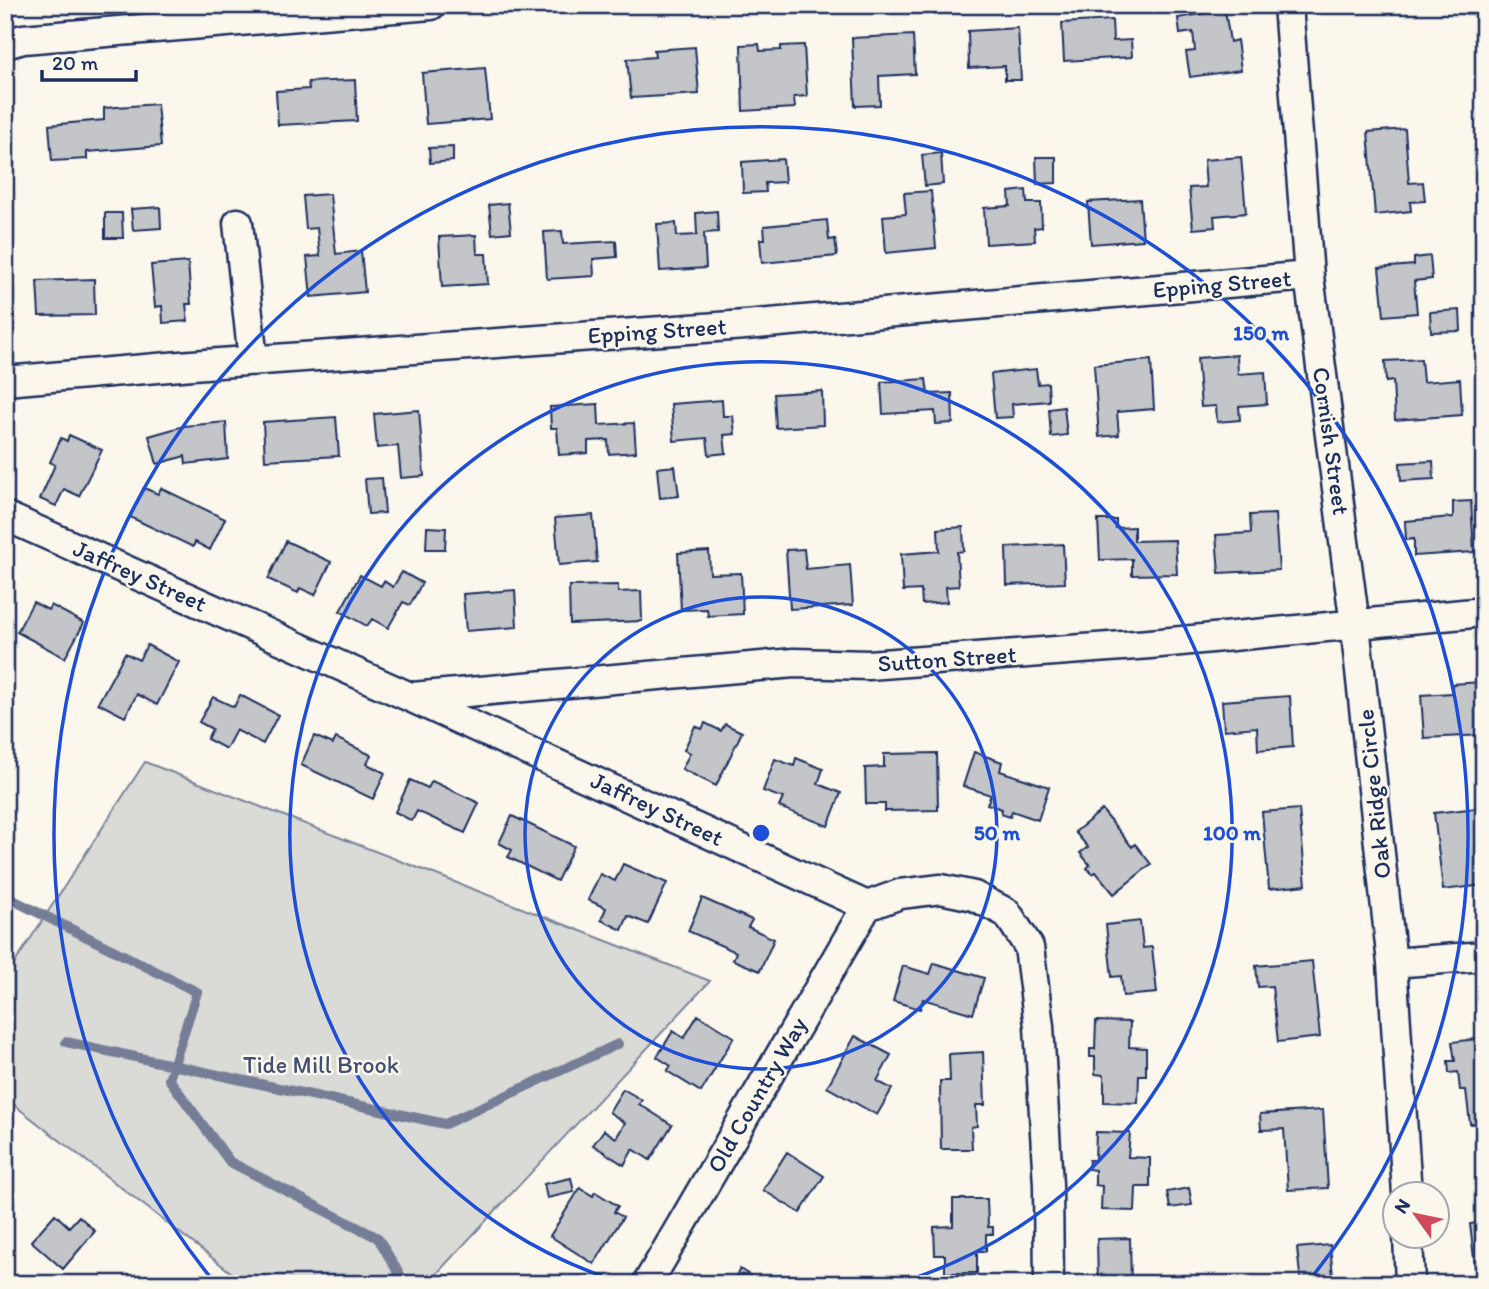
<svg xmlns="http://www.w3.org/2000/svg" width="1489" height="1289" font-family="Itim,sans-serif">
  <rect width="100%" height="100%" fill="#fbf7ec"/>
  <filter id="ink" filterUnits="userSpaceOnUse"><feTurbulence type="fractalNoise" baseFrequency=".0143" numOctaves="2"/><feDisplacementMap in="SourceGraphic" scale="14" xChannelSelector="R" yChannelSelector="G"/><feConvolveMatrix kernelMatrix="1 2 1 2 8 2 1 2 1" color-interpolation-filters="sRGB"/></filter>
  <g filter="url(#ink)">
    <path fill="#dadad7" stroke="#7a849a" stroke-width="2" d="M 145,762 L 710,981 L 427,1284 L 246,1284 L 5,1098 L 5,978 Z"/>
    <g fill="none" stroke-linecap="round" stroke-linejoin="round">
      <path stroke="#747e96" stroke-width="10" d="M 5,896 L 197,992 L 169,1079 L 230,1162 L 378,1238 L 405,1284
        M 66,1042 L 445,1124 L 618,1044"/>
    </g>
    <path fill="#c3c5c9" stroke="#1b2f5e" stroke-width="2" d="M 1225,10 L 1230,42 L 1237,40 L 1241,70 L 1190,77 L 1186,52 L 1195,51 L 1193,32 L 1180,34 L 1178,18 Z
      M 1112,20 L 1113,41 L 1131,40 L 1132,57 L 1064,61 L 1062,23 Z
      M 1018,28 L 1021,80 L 1005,80 L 1005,66 L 969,68 L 968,31 Z
      M 913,35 L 915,74 L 879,76 L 880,105 L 855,106 L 852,38 Z
      M 759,44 L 760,51 L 781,50 L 781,46 L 804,45 L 807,96 L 794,97 L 795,108 L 743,111 L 741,45 Z
      M 695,47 L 699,94 L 631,98 L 627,59 L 655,57 L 654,50 Z
      M 485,68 L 490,119 L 426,124 L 422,73 Z
      M 355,80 L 357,121 L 278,125 L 276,91 L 309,89 L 308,82 Z
      M 157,104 L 161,146 L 87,152 L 87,159 L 52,161 L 49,125 L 104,120 L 104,108 Z
      M 1405,129 L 1409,183 L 1423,182 L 1425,201 L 1410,202 L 1411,211 L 1375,215 L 1368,132 Z
      M 453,147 L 453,161 L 430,163 L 429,148 Z
      M 941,153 L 943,184 L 925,186 L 922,155 Z
      M 1036,157 L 1056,157 L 1056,183 L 1037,184 Z
      M 1241,157 L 1246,213 L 1214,216 L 1215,227 L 1193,229 L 1189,188 L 1206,187 L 1204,160 Z
      M 783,159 L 785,182 L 765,183 L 766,192 L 743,193 L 742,162 Z
      M 1026,190 L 1027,203 L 1041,203 L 1042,227 L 1034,228 L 1035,241 L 986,244 L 984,208 L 1010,206 L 1009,192 Z
      M 931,191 L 936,248 L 886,253 L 883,216 L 906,214 L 904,193 Z
      M 330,194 L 336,254 L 361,251 L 365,292 L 311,297 L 307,257 L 320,256 L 317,228 L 306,229 L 303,196 Z
      M 1140,199 L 1143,240 L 1091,244 L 1088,202 Z
      M 508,203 L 511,232 L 492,234 L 489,205 Z
      M 160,207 L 161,228 L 133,230 L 131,209 Z
      M 717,211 L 718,232 L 704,233 L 706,268 L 660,271 L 657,224 L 676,223 L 677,236 L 697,235 L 696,213 Z
      M 105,213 L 122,213 L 123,238 L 105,238 Z
      M 827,220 L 829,240 L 835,239 L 837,256 L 762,263 L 760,239 L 765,239 L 764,226 Z
      M 562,231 L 563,244 L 616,241 L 617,257 L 593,259 L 594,276 L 547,279 L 544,232 Z
      M 476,235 L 477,254 L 486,254 L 488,284 L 442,287 L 439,237 Z
      M 1430,256 L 1432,279 L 1414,281 L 1417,313 L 1384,316 L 1379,268 L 1414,265 L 1414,258 Z
      M 188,262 L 191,304 L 186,304 L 188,321 L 163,323 L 162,306 L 155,307 L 151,265 Z
      M 94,279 L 95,315 L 39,316 L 37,281 Z
      M 1460,310 L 1461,331 L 1431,332 L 1430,312 Z
      M 1237,355 L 1238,374 L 1265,372 L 1267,404 L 1239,406 L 1240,420 L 1217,422 L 1216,406 L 1201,407 L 1197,358 Z
      M 1421,359 L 1423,382 L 1460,379 L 1462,415 L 1395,420 L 1393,381 L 1386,382 L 1385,361 Z
      M 1151,360 L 1154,409 L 1117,412 L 1119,435 L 1099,437 L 1094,365 Z
      M 1036,369 L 1038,384 L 1048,383 L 1049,401 L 1012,404 L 1013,417 L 995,418 L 991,374 Z
      M 926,379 L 928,394 L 952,393 L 953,423 L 936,424 L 935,411 L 883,414 L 881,382 Z
      M 822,391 L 823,425 L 776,428 L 774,394 Z
      M 722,400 L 723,416 L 733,416 L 735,434 L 724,435 L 726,453 L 709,455 L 707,438 L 674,441 L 671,404 Z
      M 598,404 L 599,425 L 634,423 L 636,452 L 609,454 L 608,440 L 588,441 L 588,453 L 559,455 L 557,428 L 551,428 L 550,407 Z
      M 1064,407 L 1067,435 L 1051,437 L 1049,409 Z
      M 419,410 L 424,476 L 401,478 L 398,446 L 377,448 L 374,414 Z
      M 336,417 L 339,456 L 265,460 L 263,422 Z
      M 226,422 L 228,459 L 186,464 L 185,456 L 157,464 L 149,436 L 184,426 Z
      M 69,435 L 102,450 L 79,496 L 64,489 L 56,506 L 40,499 L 55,465 L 50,462 L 61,438 L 67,441 Z
      M 1433,461 L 1434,479 L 1401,481 L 1400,463 Z
      M 675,466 L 679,496 L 660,498 L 657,468 Z
      M 382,478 L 385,513 L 368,514 L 365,479 Z
      M 144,488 L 158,494 L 161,488 L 225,519 L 210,550 L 195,542 L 193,547 L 130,517 Z
      M 1471,501 L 1474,552 L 1414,556 L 1414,539 L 1406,540 L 1405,521 L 1453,517 L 1453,502 Z
      M 1275,514 L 1279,570 L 1219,573 L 1216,535 L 1251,533 L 1250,515 Z
      M 593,515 L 597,562 L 559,565 L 555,518 Z
      M 1098,520 L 1116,520 L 1116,528 L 1134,527 L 1134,541 L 1175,540 L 1177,574 L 1132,575 L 1132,559 L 1100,560 Z
      M 427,527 L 446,528 L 445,549 L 426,549 Z
      M 963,527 L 964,551 L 957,552 L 959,586 L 946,587 L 947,602 L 922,604 L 921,590 L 903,591 L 901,554 L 939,551 L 938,529 Z
      M 286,541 L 331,562 L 315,595 L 300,588 L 298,593 L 268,579 Z
      M 1063,544 L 1065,583 L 1007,585 L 1006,547 Z
      M 804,549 L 806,569 L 850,565 L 853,605 L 790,609 L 786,550 Z
      M 709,551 L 710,574 L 741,573 L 743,614 L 708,616 L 707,609 L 681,610 L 678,553 Z
      M 402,572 L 422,583 L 410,605 L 403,602 L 388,628 L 372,619 L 367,626 L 340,611 L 360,575 L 381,586 L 384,581 L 393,587 Z
      M 618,585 L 618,592 L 641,591 L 642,621 L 570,624 L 569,586 Z
      M 515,590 L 517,627 L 466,631 L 463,594 Z
      M 33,602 L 48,610 L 51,605 L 84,623 L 65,658 L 17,632 Z
      M 147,645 L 179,662 L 157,705 L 137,694 L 125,717 L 98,703 L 125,653 L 139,660 Z
      M 1481,682 L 1484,735 L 1424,738 L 1421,695 L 1452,693 L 1452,684 Z
      M 240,695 L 278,715 L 263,744 L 236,730 L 226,749 L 207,739 L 212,729 L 199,722 L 213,697 L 234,707 Z
      M 1290,696 L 1293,747 L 1258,750 L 1257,727 L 1224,730 L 1222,701 Z
      M 705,723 L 721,731 L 725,724 L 742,732 L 716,786 L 682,769 L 690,753 L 684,750 L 695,726 L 702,729 Z
      M 314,736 L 333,744 L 336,738 L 371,755 L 367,764 L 385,773 L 373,799 L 301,765 Z
      M 974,752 L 1002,762 L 1000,771 L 1049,787 L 1038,820 L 1012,811 L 1010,817 L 1001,814 L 1002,809 L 987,804 L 991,795 L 963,786 Z
      M 937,753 L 938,810 L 885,811 L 885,804 L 866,804 L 865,768 L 884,767 L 884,754 Z
      M 796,758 L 823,769 L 818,784 L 841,793 L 828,826 L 779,807 L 783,798 L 763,791 L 775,759 L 794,766 Z
      M 410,780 L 428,788 L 432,781 L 479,803 L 465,833 L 417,811 L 412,821 L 395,812 Z
      M 1477,808 L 1484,850 L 1484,885 L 1443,890 L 1434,813 Z
      M 1299,809 L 1306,885 L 1269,889 L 1262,812 Z
      M 1102,810 L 1132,847 L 1135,844 L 1151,864 L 1114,894 L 1096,872 L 1092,874 L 1087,868 L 1090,865 L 1080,853 L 1088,847 L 1075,832 Z
      M 512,816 L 574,846 L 557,881 L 508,857 L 512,850 L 499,843 Z
      M 623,864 L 667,883 L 648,924 L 628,916 L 622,930 L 601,920 L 606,908 L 588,900 L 600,874 L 615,881 Z
      M 702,898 L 752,920 L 748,927 L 774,939 L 760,971 L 733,960 L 736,952 L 688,931 Z
      M 1140,921 L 1143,948 L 1152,947 L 1157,993 L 1123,996 L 1121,976 L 1112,977 L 1106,925 Z
      M 1312,961 L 1320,1037 L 1278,1042 L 1272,986 L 1258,987 L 1256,966 Z
      M 934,963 L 984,978 L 973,1014 L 923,999 L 920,1009 L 893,1001 L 903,966 L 930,974 Z
      M 698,1015 L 734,1037 L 701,1092 L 667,1071 L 671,1066 L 657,1057 L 673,1031 L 684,1038 Z
      M 1096,1021 L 1130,1022 L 1129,1047 L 1146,1048 L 1146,1075 L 1139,1075 L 1138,1103 L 1104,1102 L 1104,1075 L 1095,1074 L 1095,1057 L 1090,1057 L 1090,1049 L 1095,1049 Z
      M 855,1036 L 891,1055 L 877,1081 L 892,1089 L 877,1115 L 827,1087 Z
      M 1484,1038 L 1484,1123 L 1470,1124 L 1466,1090 L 1460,1090 L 1458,1072 L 1449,1073 L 1448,1061 L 1455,1061 L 1452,1042 Z
      M 983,1052 L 985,1105 L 976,1105 L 977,1126 L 971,1127 L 972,1149 L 941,1149 L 940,1081 L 950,1081 L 949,1054 Z
      M 623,1089 L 642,1100 L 639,1104 L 672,1125 L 650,1160 L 633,1149 L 624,1165 L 593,1145 L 604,1130 L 616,1138 L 625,1123 L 609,1112 Z
      M 1323,1110 L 1328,1188 L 1288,1190 L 1284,1129 L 1261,1130 L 1260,1114 Z
      M 1096,1132 L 1130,1133 L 1128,1157 L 1150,1158 L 1150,1187 L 1136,1187 L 1135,1211 L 1101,1210 L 1102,1186 L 1095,1185 L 1095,1170 L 1088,1169 L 1089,1160 L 1095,1160 Z
      M 787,1152 L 824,1176 L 800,1213 L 763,1190 Z
      M 571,1178 L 574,1192 L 547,1198 L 544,1184 Z
      M 580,1188 L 593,1196 L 595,1192 L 618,1206 L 614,1212 L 623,1217 L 594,1264 L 550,1236 Z
      M 1189,1188 L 1192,1205 L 1170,1208 L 1167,1192 Z
      M 953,1199 L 987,1199 L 988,1227 L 993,1227 L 993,1234 L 986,1234 L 986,1251 L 977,1251 L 977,1273 L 945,1273 L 945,1255 L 935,1255 L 934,1227 L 953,1226 Z
      M 55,1214 L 69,1227 L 79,1216 L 95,1231 L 63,1269 L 31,1241 Z
      M 1484,1222 L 1484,1284 L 1477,1284 L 1470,1224 Z
      M 1130,1238 L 1131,1284 L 1098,1284 L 1097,1239 Z
      M 1330,1245 L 1333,1276 L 1339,1276 L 1339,1284 L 1301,1284 L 1297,1248 Z
      M 740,1269 L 763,1284 L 731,1284 Z"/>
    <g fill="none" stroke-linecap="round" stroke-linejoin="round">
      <g stroke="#1b2f5e" stroke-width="33">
        <path id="street" d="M 1288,5 L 1309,276 L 1355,625 L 1392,963
          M 5,44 L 23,39 L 431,5
          M 238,223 L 253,360
          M 5,381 L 192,365 L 745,325 L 1309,276
          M 5,516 L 410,697 L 867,906 L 900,894 L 941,889 L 974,896 L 1007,913 L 1029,947 L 1039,1026 L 1048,1185 L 1049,1284
          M 412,697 L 794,663 L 868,665 L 1150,644 L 1484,612
          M 1407,1194 L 1392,963 L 1484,956
          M 1408,1236 L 1410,1284
          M 647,1284 L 867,906"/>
      </g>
      <use href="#street" stroke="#fbf7ec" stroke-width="28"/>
    </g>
  </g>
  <g fill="none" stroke="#1d4ed8" stroke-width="3.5">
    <circle cx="761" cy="833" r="236"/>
    <path d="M623 1283A471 471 0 1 1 899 1283"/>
    <path d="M215 1283A707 707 0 1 1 1307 1283"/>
  </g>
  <g text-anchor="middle" stroke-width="5" stroke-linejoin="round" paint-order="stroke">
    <g font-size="24" fill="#1b2f5e" stroke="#fbf7ec">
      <text transform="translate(1222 284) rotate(-5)" y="8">Epping Street</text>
      <text transform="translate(657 331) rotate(-4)" y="8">Epping Street</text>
      <text transform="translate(1331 441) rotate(82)" y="8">Cornish Street</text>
      <text transform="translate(140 576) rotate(24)" y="8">Jaffrey Street</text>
      <text transform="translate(947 659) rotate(-4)" y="8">Sutton Street</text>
      <text transform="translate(1374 794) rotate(-96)" y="8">Oak Ridge Circle</text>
      <text transform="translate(657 809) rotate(25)" y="8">Jaffrey Street</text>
      <text transform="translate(757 1095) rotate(-60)" y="8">Old Country Way</text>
    </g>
    <g font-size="24" fill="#415176" stroke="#fbf7ec">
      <text x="321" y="1073">Tide Mill Brook</text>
    </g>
  </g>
  <circle cx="761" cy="833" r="10" fill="#1d4ed8" stroke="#fbf7ec" stroke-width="3.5"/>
  <g font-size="21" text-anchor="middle" font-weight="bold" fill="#1d4ed8" stroke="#fbf7ec" stroke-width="5" stroke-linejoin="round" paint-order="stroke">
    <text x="1261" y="340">150 m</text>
    <text x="997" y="840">50 m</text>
    <text x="1232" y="840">100 m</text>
  </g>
  <rect width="1489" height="1289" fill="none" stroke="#fbf7ec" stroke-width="28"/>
  <rect x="14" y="14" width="1461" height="1261" fill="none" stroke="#1b2f5e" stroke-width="2.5" filter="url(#ink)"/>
  <g transform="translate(1416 1215) rotate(303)"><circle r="33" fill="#fbf7ec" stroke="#a1a7b3" stroke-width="2"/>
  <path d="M0-5L12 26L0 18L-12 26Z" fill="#d1495b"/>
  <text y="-10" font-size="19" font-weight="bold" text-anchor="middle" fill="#1b2f5e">N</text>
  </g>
  <path d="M42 70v10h94v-10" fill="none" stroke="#1b2f5e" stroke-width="3.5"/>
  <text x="52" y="70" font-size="21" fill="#1b2f5e" stroke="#fbf7ec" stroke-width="5" paint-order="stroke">20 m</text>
</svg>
